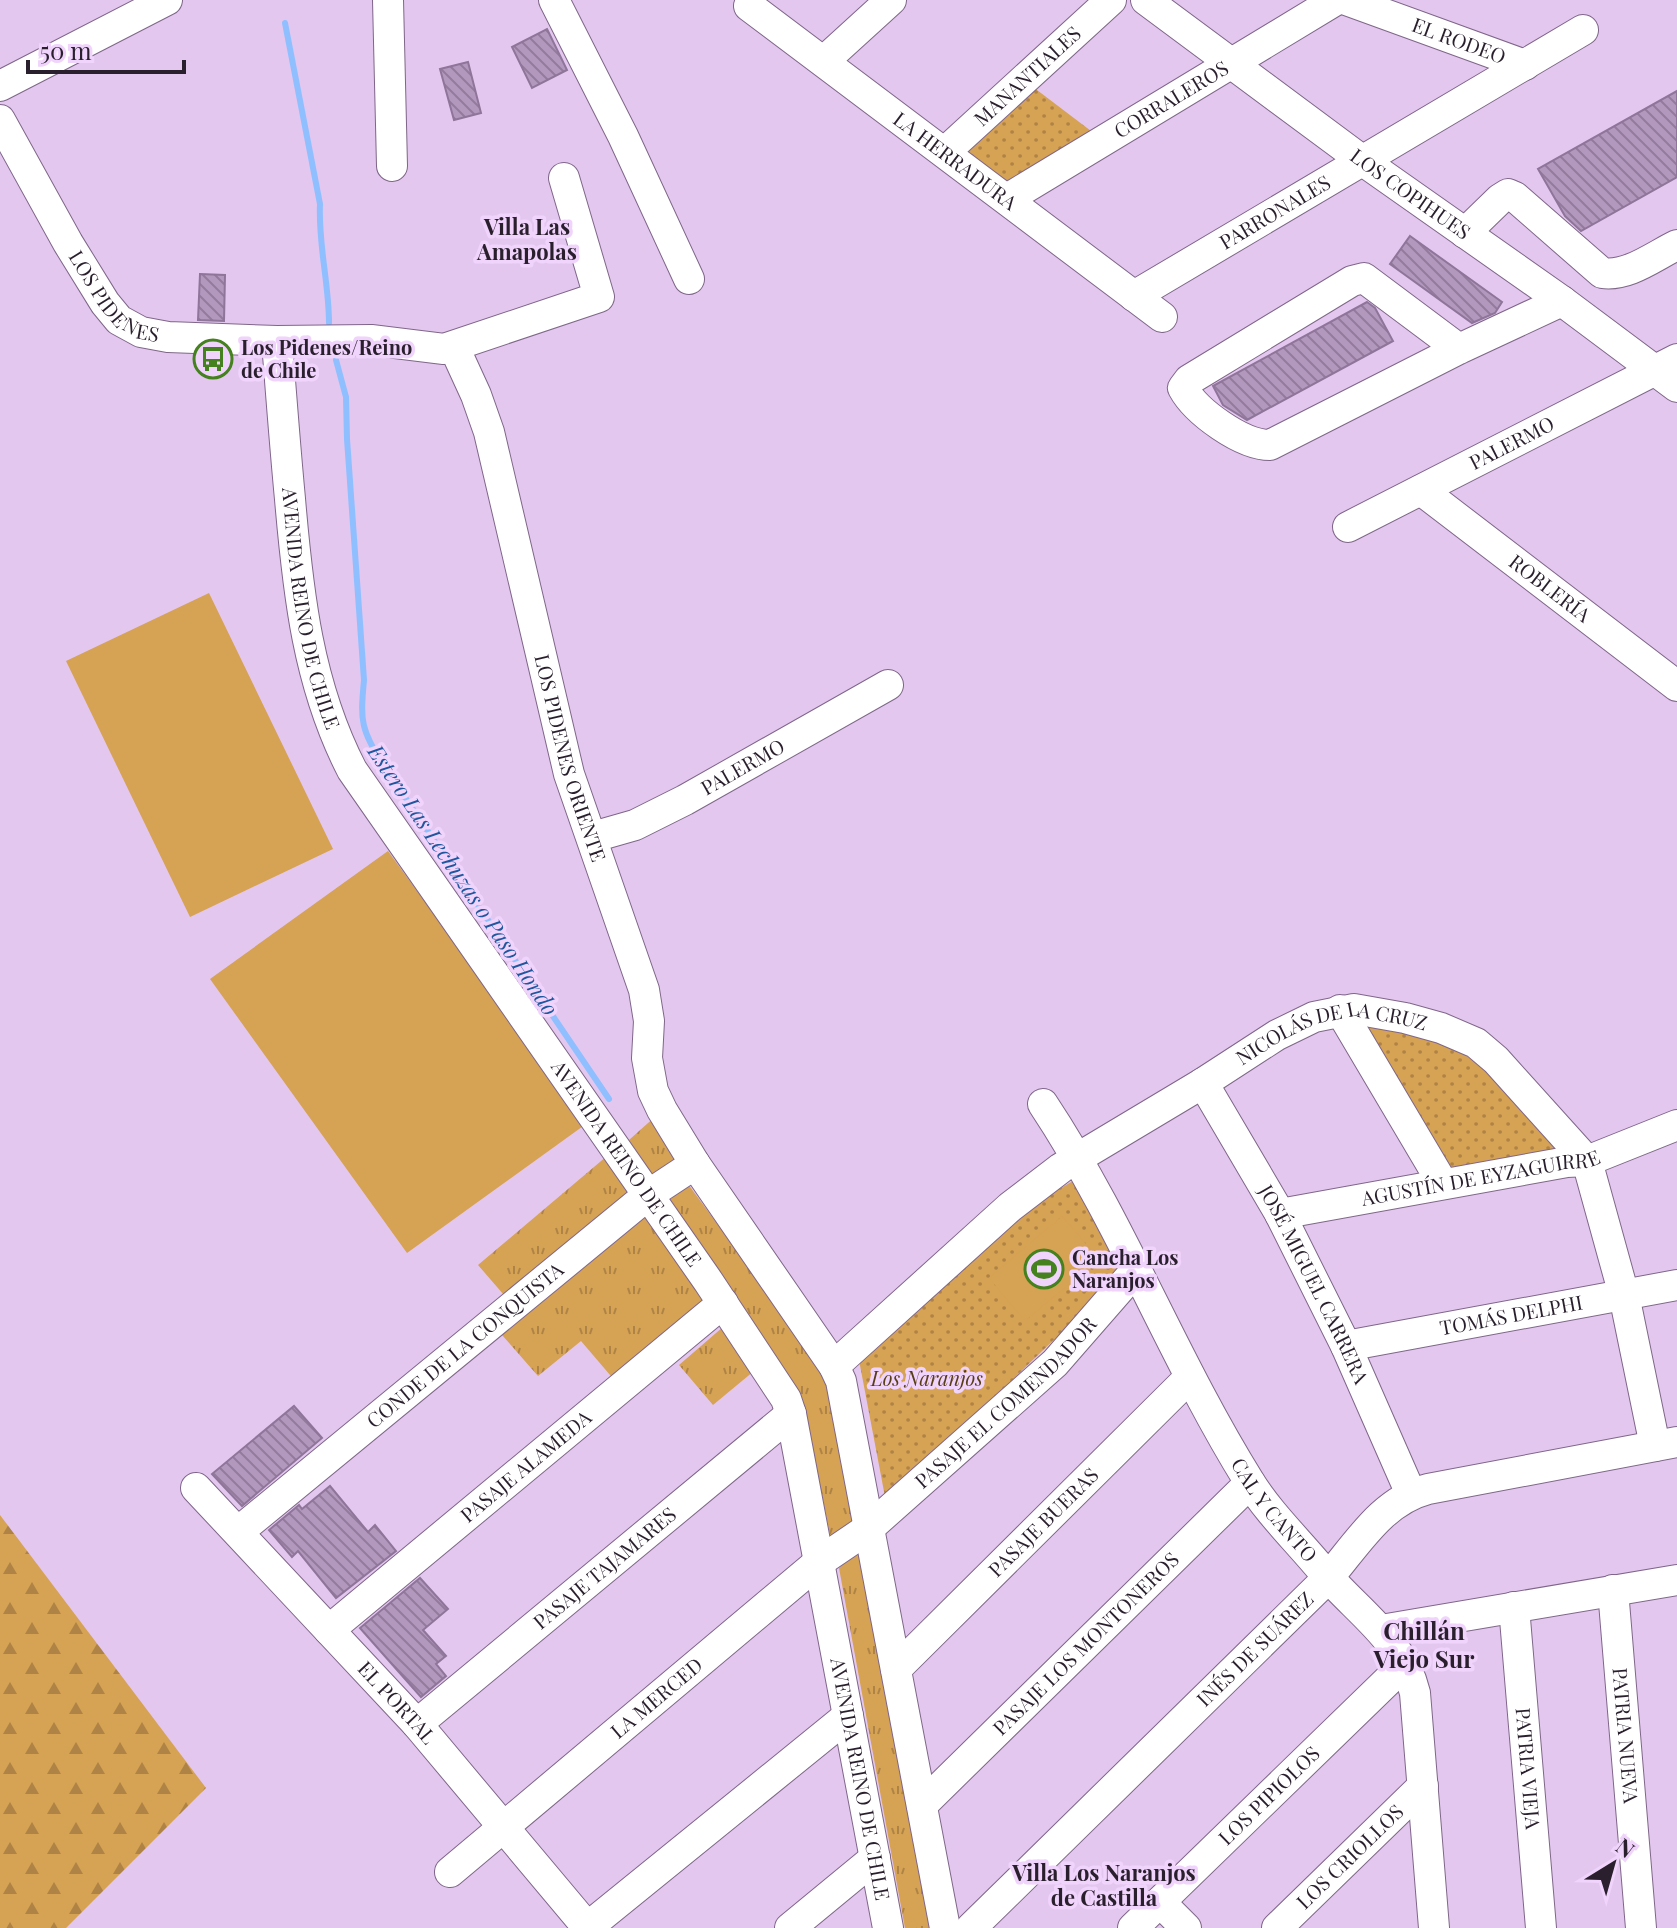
<svg xmlns="http://www.w3.org/2000/svg" width="1677" height="1928" font-family="'Playfair Display',serif">
  <defs>
    <pattern id="grass-tufts" width="24" height="20" patternUnits="userSpaceOnUse" patternTransform="scale(2)"><rect width="24" height="20" fill="#d6a253"/><path d="M3 7l-1-3M5 7V3M7 7l1-3M15 17l-1-3M17 17v-4M19 17l1-3" fill="none" stroke="#ae8345"/></pattern>
    <pattern id="forest-firs" width="22" height="20" patternUnits="userSpaceOnUse" patternTransform="scale(2)"><rect width="22" height="20" fill="#d6a253"/><path d="M5 1l3.5 6h-7zM16 11l3.5 6h-7z" fill="#ae8345"/></pattern>
    <pattern id="park-dots" width="8" height="8" patternUnits="userSpaceOnUse" patternTransform="scale(2)"><rect width="8" height="8" fill="#d6a253"/><path d="M2 2h.1M6 6h.1" fill="none" stroke="#ae8345" stroke-width="1.8" stroke-linecap="round"/></pattern>
    <pattern id="building-back-hatch" width="6" height="6" patternUnits="userSpaceOnUse" patternTransform="scale(2)"><rect width="6" height="6" fill="#b398be"/><path d="M-1 5l2 2M0 0l6 6M5-1l2 2" fill="none" stroke="#927b9b"/></pattern>
  </defs>
  <rect width="100%" height="100%" fill="#e3c7ef"/>
  <path fill="url(#grass-tufts)" d="M 657,1115 L 685,1162 L 658,1183 L 629,1140 Z
    M 607,1156 L 637,1198 L 510,1302 L 478,1265 Z
    M 688,1184 L 825,1371 L 856,1520 L 831,1540 L 806,1414 L 797,1390 L 665,1204 Z
    M 648,1215 L 709,1305 L 616,1382 L 581,1341 L 538,1376 L 502,1335 Z
    M 723,1327 L 754,1371 L 713,1405 L 679,1365 Z
    M 862,1546 L 934,1928 L 905,1928 L 839,1568 Z"/>
  <path fill="url(#forest-firs)" d="M 0,1515 L 206,1788 L 66,1928 L 0,1928 Z"/>
  <path fill="url(#park-dots)" d="M 1033,87 L 1095,134 L 1006,186 L 962,152 Z
    M 1360,1025 C 1394,1031 1430,1036 1461,1053 C 1494,1070 1539,1129 1566,1158 L 1456,1177 Z
    M 1078,1178 L 1124,1272 L 886,1502 L 859,1360 L 1032,1205 Z"/>
  <path fill="#d6a253" d="M 209,593 L 333,849 L 190,917 L 66,661 Z
    M 388,851 L 586,1124 L 407,1253 L 210,979 Z
    M 1062,1216 L 1099,1259 L 1025,1321 L 989,1278 Z"/>
  <g fill="none" stroke-linecap="round" stroke-linejoin="round">
    <path stroke="#8fbfff" stroke-width="6" d="M 285,23 L 320,204 C 318,244 329,283 329,323
      M 336,360 L 346,397 L 347,439 L 364,680 C 360,723 361,728 383,765 L 609,1099"/>
  </g>
  <path fill="url(#building-back-hatch)" stroke="#8f7599" stroke-width="2" d="M 547,29 L 567,70 L 532,88 L 512,47 Z
    M 468,62 L 481,113 L 454,120 L 440,69 Z
    M 1677,91 L 1677,177 L 1581,231 L 1565,216 L 1538,169 Z
    M 1410,236 L 1502,302 L 1495,313 L 1472,323 L 1390,264 Z
    M 200,274 L 225,275 L 224,321 L 198,320 Z
    M 1367,302 L 1375,308 L 1393,341 L 1247,420 L 1223,405 L 1213,386 Z
    M 294,1406 L 322,1438 L 242,1506 L 212,1474 Z
    M 330,1486 L 368,1532 L 375,1525 L 396,1551 L 336,1598 L 298,1551 L 292,1557 L 269,1530 L 299,1505 L 302,1509 Z
    M 420,1578 L 448,1609 L 423,1630 L 446,1656 L 436,1664 L 446,1676 L 421,1697 L 360,1628 Z"/>
  <g fill="none" stroke-linecap="round" stroke-linejoin="round">
    <g stroke="#7f6689" stroke-width="32">
      <g id="minor">
        <path d="M 388,0 L 392,166"/>
        <path d="M 554,0 L 623,136 L 689,279"/>
        <path id="s1" d="M 1146,0 L 1363,161 L 1562,301 L 1677,387"/>
        <path id="s2" d="M 1346,0 L 1525,65"/>
        <path id="s3" d="M 749,6 L 1162,317"/>
        <path d="M 824,61 L 891,0"/>
        <path d="M 0,86 L 167,0"/>
        <path id="s4" d="M 0,120 L 68,243 L 105,303 L 119,320 L 141,332 L 168,337 L 277,341 L 371,340 L 444,349 L 599,297 L 564,178"/>
        <path id="s5" d="M 945,152 L 1111,0"/>
        <path id="s6" d="M 1007,199 L 1336,0"/>
        <path d="M 1465,233 L 1500,199 L 1508,194 L 1515,197 L 1602,273 C 1628,277 1654,256 1677,245"/>
        <path id="s7" d="M 1134,296 L 1583,30"/>
        <path id="s8" d="M 277,341 C 281,394 285,446 290,499 C 298,593 308,685 352,770 L 708,1281 L 786,1399 L 791,1414 L 888,1928"/>
        <path id="s9" d="M 454,347 L 476,395 L 489,432 L 569,774 L 644,990 L 649,1021 L 647,1058 L 653,1091 L 662,1110 L 695,1164 L 834,1366 L 841,1381 L 945,1928"/>
        <path d="M 1459,349 L 1364,278 L 1352,281 L 1189,380 L 1183,388 C 1196,412 1242,445 1270,445 L 1459,349 L 1562,301"/>
        <path id="s10" d="M 1421,490 L 1677,686"/>
        <path id="s11" d="M 1348,527 L 1677,359"/>
        <path id="s12" d="M 593,837 L 635,825 L 685,800 L 888,685"/>
        <path d="M 1340,1010 L 1443,1184"/>
        <path id="s13" d="M 1203,1083 L 1280,1214 L 1346,1346 L 1411,1494"/>
        <path id="s14" d="M 1043,1104 C 1122,1223 1173,1359 1249,1481 C 1268,1512 1298,1541 1322,1570 C 1356,1611 1402,1638 1415,1693 L 1434,1928"/>
        <path id="s15" d="M 1280,1214 L 1567,1162 L 1587,1161 L 1677,1125"/>
        <path id="s16" d="M 1346,1346 L 1677,1285"/>
        <path id="s17" d="M 834,1366 L 1010,1207 L 1061,1168 L 1203,1083 L 1277,1035 L 1314,1017 L 1354,1009 L 1405,1018 L 1441,1028 L 1476,1043 L 1496,1060 L 1587,1161 L 1624,1295 L 1655,1446"/>
        <path id="s18" d="M 196,1488 L 417,1724 L 588,1928"/>
        <path id="s19" d="M 238,1532 L 648,1195 L 695,1164"/>
        <path id="s20" d="M 1613,1590 L 1641,1928"/>
        <path id="s21" d="M 1514,1607 L 1541,1928"/>
        <path id="s22" d="M 329,1630 L 723,1303"/>
        <path d="M 1381,1630 L 1677,1580"/>
        <path id="s23" d="M 896,1669 L 1190,1377"/>
        <path id="s24" d="M 417,1724 L 791,1414"/>
        <path id="s25" d="M 922,1805 L 1250,1483"/>
        <path id="s26" d="M 450,1872 L 819,1562 L 869,1528 L 1055,1363 L 1137,1269"/>
        <path d="M 1160,1902 L 1186,1928"/>
        <path d="M 588,1927 L 848,1716"/>
        <path d="M 790,1928 L 875,1858"/>
        <path id="s27" d="M 971,1928 L 1328,1578 C 1358,1543 1382,1501 1428,1489 L 1677,1442"/>
        <path id="s28" d="M 1133,1928 L 1406,1663"/>
        <path id="s29" d="M 1277,1928 L 1423,1786"/>
      </g>
    </g>
    <use href="#minor" stroke="#fff" stroke-width="30"/>
  </g>
  <defs>
    <g id="bus-ring" transform="scale(2)"><circle r="9.5" fill="#f1d4fc" stroke="#45811e" stroke-width="1.5"/><path d="M-5-6H5V4H4V6H2V4H-2V6H-4V4H-5ZM-3.5-4V0h7V-4ZM-3.5 1.2v1.5H-2V1.2ZM2 1.2v1.5H3.5V1.2Z" fill="#45811e"/></g>
    <g id="stadium-ring" transform="scale(2)"><circle r="9.5" fill="#f1d4fc" stroke="#45811e" stroke-width="1.5"/><path d="M0-5a6.5 5 0 1 0 0 10a6.5 5 0 1 0 0-10ZM-3.5-1.8h7v3.6h-7Z" fill="#45811e"/></g>
  </defs>
  <g fill-rule="evenodd">
    <use href="#bus-ring" x="213" y="359"/>
    <use href="#stadium-ring" x="1044" y="1269"/>
  </g>
  <g text-anchor="middle" stroke-width="7" stroke-linejoin="round" paint-order="stroke">
    <g font-size="20" fill="#291f2d" stroke="#f1d4fc">
      <text dy="7" stroke="none"><textPath href="#s2" startOffset="120">EL RODEO</textPath></text>
      <text dy="7" stroke="none"><textPath href="#s5" startOffset="112">MANANTIALES</textPath></text>
      <text dy="7" stroke="none"><textPath href="#s6" startOffset="192">CORRALEROS</textPath></text>
      <text dy="7" stroke="none"><textPath href="#s3" startOffset="258">LA HERRADURA</textPath></text>
      <text dy="7" stroke="none"><textPath href="#s1" startOffset="328">LOS COPIHUES</textPath></text>
      <text dy="7" stroke="none"><textPath href="#s7" startOffset="164">PARRONALES</textPath></text>
      <text dy="7" stroke="none"><textPath href="#s4" startOffset="214">LOS PIDENES</textPath></text>
      <text dy="7" stroke="none"><textPath href="#s11" startOffset="184">PALERMO</textPath></text>
      <text dy="7" stroke="none"><textPath href="#s10" startOffset="162">ROBLERÍA</textPath></text>
      <text dy="7" stroke="none"><textPath href="#s8" startOffset="270">AVENIDA REINO DE CHILE</textPath></text>
      <text dy="7" stroke="none"><textPath href="#s9" startOffset="428">LOS PIDENES ORIENTE</textPath></text>
      <text dy="7" stroke="none"><textPath href="#s12" startOffset="166">PALERMO</textPath></text>
      <text dy="7" stroke="none"><textPath href="#s17" startOffset="610">NICOLÁS DE LA CRUZ</textPath></text>
      <text dy="7" stroke="none"><textPath href="#s8" startOffset="918">AVENIDA REINO DE CHILE</textPath></text>
      <text dy="7" stroke="none"><textPath href="#s15" startOffset="204">AGUSTÍN DE EYZAGUIRRE</textPath></text>
      <text dy="7" stroke="none"><textPath href="#s13" startOffset="230">JOSÉ MIGUEL CARRERA</textPath></text>
      <text dy="7" stroke="none"><textPath href="#s16" startOffset="168">TOMÁS DELPHI</textPath></text>
      <text dy="7" stroke="none"><textPath href="#s19" startOffset="294">CONDE DE LA CONQUISTA</textPath></text>
      <text dy="7" stroke="none"><textPath href="#s26" startOffset="728">PASAJE EL COMENDADOR</textPath></text>
      <text dy="7" stroke="none"><textPath href="#s22" startOffset="256">PASAJE ALAMEDA</textPath></text>
      <text dy="7" stroke="none"><textPath href="#s14" startOffset="468">CAL Y CANTO</textPath></text>
      <text dy="7" stroke="none"><textPath href="#s23" startOffset="208">PASAJE BUERAS</textPath></text>
      <text dy="7" stroke="none"><textPath href="#s24" startOffset="244">PASAJE TAJAMARES</textPath></text>
      <text dy="7" stroke="none"><textPath href="#s25" startOffset="230">PASAJE LOS MONTONEROS</textPath></text>
      <text dy="7" stroke="none"><textPath href="#s27" startOffset="398">INÉS DE SUÁREZ</textPath></text>
      <text dy="7" stroke="none"><textPath href="#s26" startOffset="270">LA MERCED</textPath></text>
      <text dy="7" stroke="none"><textPath href="#s18" startOffset="294">EL PORTAL</textPath></text>
      <text dy="7" stroke="none"><textPath href="#s20" startOffset="146">PATRIA NUEVA</textPath></text>
      <text dy="7" stroke="none"><textPath href="#s21" startOffset="162">PATRIA VIEJA</textPath></text>
      <text dy="7" stroke="none"><textPath href="#s8" startOffset="1590">AVENIDA REINO DE CHILE</textPath></text>
      <text dy="7" stroke="none"><textPath href="#s28" startOffset="190">LOS PIPIOLOS</textPath></text>
      <text dy="7" stroke="none"><textPath href="#s29" startOffset="102">LOS CRIOLLOS</textPath></text>
    </g>
    <g font-size="20" font-weight="bold" fill="#291f2d" stroke="#f1d4fc" text-anchor="start">
      <text x="241" y="355">Los Pidenes/Reino<tspan x="241" dy="23">de Chile</tspan></text>
      <text x="1072" y="1265">Cancha Los<tspan x="1072" dy="23">Naranjos</tspan></text>
    </g>
    <g font-size="20" font-style="italic" fill="#563d15" stroke="#f1d4fc">
      <text x="927" y="1386">Los Naranjos</text>
    </g>
    <g font-size="22" font-weight="bold" fill="#291f2d" stroke="#f1d4fc">
      <text x="527" y="235">Villa Las<tspan x="527" dy="25">Amapolas</tspan></text>
      <text x="1104" y="1881">Villa Los Naranjos<tspan x="1104" dy="25">de Castilla</tspan></text>
    </g>
    <g font-size="22" font-style="italic" fill="#1f579e" stroke="#f1d4fc">
      <text transform="translate(463 880) rotate(56)" y="8">Estero Las Lechuzas o Paso Hondo</text>
    </g>
    <g font-size="24" font-weight="bold" fill="#291f2d" stroke="#f1d4fc">
      <text x="1424" y="1640">Chillán<tspan x="1424" dy="28">Viejo Sur</tspan></text>
    </g>
  </g>
  <g transform="translate(1613 1864) rotate(37)" stroke="#f1d4fc" stroke-width="6" paint-order="stroke">
  <path d="M0-6L14 30L0 20L-14 30Z" fill="#291f2d"/>
  <text y="-12" font-size="22" font-weight="bold" text-anchor="middle" fill="#291f2d">N</text>
  </g>
  <path d="M28 60v12h156v-12" fill="none" stroke="#291f2d" stroke-width="4"/>
  <text x="40" y="60" font-size="24" fill="#291f2d" stroke="#f1d4fc" stroke-width="6" paint-order="stroke">50 m</text>
</svg>
